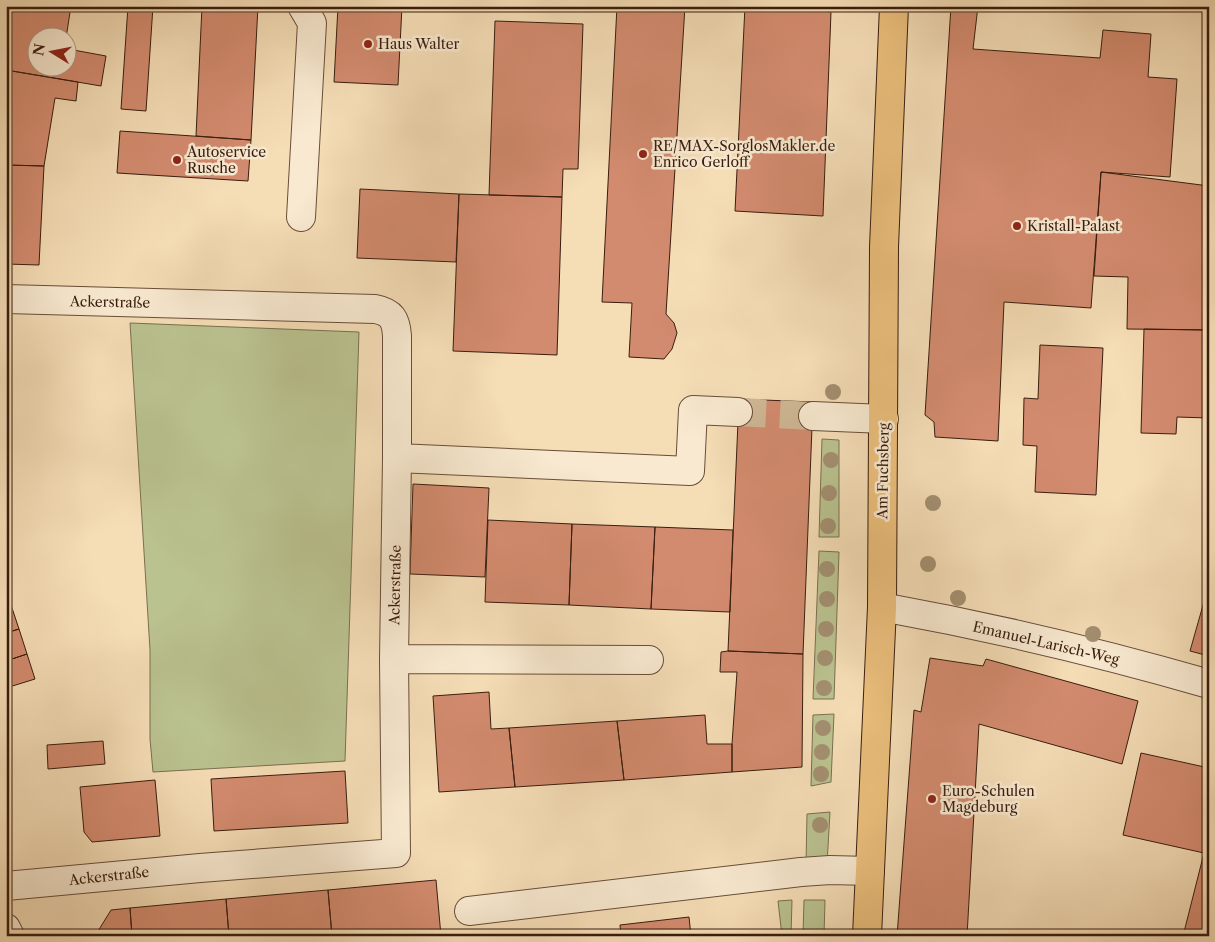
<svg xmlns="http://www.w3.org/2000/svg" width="1215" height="942" font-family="'Libre Caslon Text',serif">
  <rect width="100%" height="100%" fill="#f5ddb6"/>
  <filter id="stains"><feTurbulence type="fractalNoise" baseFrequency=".004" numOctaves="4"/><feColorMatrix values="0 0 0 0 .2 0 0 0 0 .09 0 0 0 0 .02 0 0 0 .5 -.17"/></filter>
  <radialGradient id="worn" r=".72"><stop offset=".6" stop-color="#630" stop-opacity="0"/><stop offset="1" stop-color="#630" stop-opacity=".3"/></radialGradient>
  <path fill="#bac290" stroke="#7a7050" d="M 130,323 L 359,332 L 345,761 L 153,772 L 150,739 L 150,650 Z
    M 822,439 L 839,440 L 839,537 L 819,537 Z
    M 819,551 L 839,552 L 834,699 L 813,699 Z
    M 834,714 L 831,782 L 811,786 L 813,715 Z
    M 830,812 L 827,864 L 806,864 L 807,814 Z
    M 792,900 L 791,936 L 782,936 L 778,901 Z
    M 804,900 L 825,900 L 824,936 L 803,936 Z"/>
  <path fill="#d38b6f" stroke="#391d0f" d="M 6,6 L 71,6 L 66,38 L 38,38 L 38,68 L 68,68 L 68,49 L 106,56 L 101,86 L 6,70 Z
    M 128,6 L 153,6 L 146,111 L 121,109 Z
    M 202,6 L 258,6 L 251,140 L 196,136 Z
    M 338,6 L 402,6 L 398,85 L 334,82 Z
    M 617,6 L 685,6 L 666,314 L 674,323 L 677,333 L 672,349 L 664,359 L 629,357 L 632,303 L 602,302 Z
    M 745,6 L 786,6 L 831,12 L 823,216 L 735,211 Z
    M 786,6 L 832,6 L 831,12 Z
    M 951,6 L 978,6 L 973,49 L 1100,58 L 1103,30 L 1151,34 L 1148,77 L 1177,79 L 1170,177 L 1101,172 L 1091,308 L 1004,302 L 998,441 L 935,437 L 934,422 L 925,415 Z
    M 495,21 L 583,24 L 578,169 L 563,169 L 562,197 L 489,195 Z
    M 6,70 L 78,82 L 76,101 L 55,98 L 44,166 L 6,165 Z
    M 120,131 L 251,140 L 248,181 L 117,173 Z
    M 6,165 L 44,166 L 39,265 L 6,264 Z
    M 1101,172 L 1209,186 L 1209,330 L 1127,329 L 1128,277 L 1094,276 Z
    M 360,189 L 459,194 L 456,262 L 357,258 Z
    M 459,194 L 562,197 L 557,355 L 453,351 Z
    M 1144,329 L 1209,330 L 1209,418 L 1177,417 L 1176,434 L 1141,433 Z
    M 1040,345 L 1103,348 L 1096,495 L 1035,492 L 1037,446 L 1023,445 L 1024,398 L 1038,399 Z
    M 739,399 L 813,402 L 803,654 L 728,651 Z
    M 413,484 L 489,488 L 485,577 L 410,574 Z
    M 488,520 L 572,524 L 569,605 L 485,602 Z
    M 572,524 L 655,527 L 651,609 L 569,605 Z
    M 655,527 L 733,530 L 730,612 L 651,609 Z
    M 1209,584 L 1209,656 L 1190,651 Z
    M 9,599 L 19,629 L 6,633 L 6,600 Z
    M 19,629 L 27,654 L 6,661 L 6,633 Z
    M 728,651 L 803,654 L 802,767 L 732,772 L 732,744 L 737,672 L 720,672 L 721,652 Z
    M 27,654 L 35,679 L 6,688 L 6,661 Z
    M 930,658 L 983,666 L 986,659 L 1138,701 L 1122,764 L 979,724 L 967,936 L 897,936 L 914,710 L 921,712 Z
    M 489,692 L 491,729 L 509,728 L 515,787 L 439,792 L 433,696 Z
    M 705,715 L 707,744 L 732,744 L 732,772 L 624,780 L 617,721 Z
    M 617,721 L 624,780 L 515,787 L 509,728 Z
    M 103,741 L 105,764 L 48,769 L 47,745 Z
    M 1141,753 L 1209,768 L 1209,833 L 1204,853 L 1123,835 Z
    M 345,771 L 348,823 L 214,831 L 211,779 Z
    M 155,780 L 160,836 L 92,842 L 84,832 L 80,787 Z
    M 1208,835 L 1209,936 L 1183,936 L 1204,853 Z
    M 436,880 L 441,936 L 332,936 L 328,890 Z
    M 328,890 L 332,936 L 229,936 L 226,899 Z
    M 226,899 L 229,936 L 132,936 L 130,908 Z
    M 130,908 L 132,936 L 95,936 L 111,910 Z
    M 689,917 L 691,936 L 621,936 L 620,925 Z"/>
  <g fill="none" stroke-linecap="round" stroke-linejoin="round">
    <path stroke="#cfb795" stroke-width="28" stroke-dasharray="28 14" stroke-linecap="butt" d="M 738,412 L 813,416"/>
    <g stroke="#684d39" stroke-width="30">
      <path id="minor" d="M 301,217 L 312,23 L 302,6
        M 6,299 L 375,309 C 392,312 396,320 397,336 L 397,458 L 394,659 L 396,853 L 200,868 L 6,886
        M 813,416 L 884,419
        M 397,458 L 690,471 L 693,410 L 738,412
        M 882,607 C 992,627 1102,653 1209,684
        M 394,659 L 649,660
        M 469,911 L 801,872 L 830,870 L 870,871
        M 6,928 L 10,936"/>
    </g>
    <g stroke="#391d0f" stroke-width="30">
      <path id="major" d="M 867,936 L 882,607 L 884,247 L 894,6"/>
    </g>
    <use href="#minor" stroke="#f8e9d0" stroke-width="28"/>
    <use href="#major" stroke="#eabe7b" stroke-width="28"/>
  </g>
  <g fill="#a38f70">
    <circle cx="833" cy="392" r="8"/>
    <circle cx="831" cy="460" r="8"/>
    <circle cx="829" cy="493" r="8"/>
    <circle cx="933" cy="503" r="8"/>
    <circle cx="828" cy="526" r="8"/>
    <circle cx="928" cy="564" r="8"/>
    <circle cx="827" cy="569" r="8"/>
    <circle cx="958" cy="598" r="8"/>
    <circle cx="827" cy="599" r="8"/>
    <circle cx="826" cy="629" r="8"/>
    <circle cx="1093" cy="634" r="8"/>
    <circle cx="825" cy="658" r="8"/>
    <circle cx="824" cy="688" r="8"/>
    <circle cx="823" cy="728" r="8"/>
    <circle cx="822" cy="752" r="8"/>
    <circle cx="821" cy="774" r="8"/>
    <circle cx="820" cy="825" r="8"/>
  </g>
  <g fill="#8f2418" stroke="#f8e9d0" stroke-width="2">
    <circle cx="368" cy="44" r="5"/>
    <circle cx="643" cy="154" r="5"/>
    <circle cx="177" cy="160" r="5"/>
    <circle cx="1017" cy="226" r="5"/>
    <circle cx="932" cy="799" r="5"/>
  </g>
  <g text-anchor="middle" stroke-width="5" stroke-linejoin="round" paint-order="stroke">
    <g font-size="14" fill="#391d0f" stroke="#f8e9d0" text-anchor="start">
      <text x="378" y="49">Haus Walter</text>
      <text x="653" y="151">RE/MAX-SorglosMakler.de<tspan x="653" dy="16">Enrico Gerloff</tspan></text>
      <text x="187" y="157">Autoservice<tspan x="187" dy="16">Rusche</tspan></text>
      <text x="1027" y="231">Kristall-Palast</text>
      <text x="942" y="796">Euro-Schulen<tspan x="942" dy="16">Magdeburg</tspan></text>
    </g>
    <g font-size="14" fill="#391d0f" stroke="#f8e9d0">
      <text transform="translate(110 302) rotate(1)" y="5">Ackerstraße</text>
      <text transform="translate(883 471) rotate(-89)" y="5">Am Fuchsberg</text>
      <text transform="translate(395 585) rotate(-89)" y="5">Ackerstraße</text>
      <text transform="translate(1046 643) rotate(13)" y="5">Emanuel-Larisch-Weg</text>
      <text transform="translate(109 876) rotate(-6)" y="5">Ackerstraße</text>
    </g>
  </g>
  <rect width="1215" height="942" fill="none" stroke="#f5ddb6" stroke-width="25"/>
  <rect x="8" y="8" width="1200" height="927" fill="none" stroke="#391d0f" stroke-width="2.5"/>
  <rect x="12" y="12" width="1190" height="917" fill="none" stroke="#391d0f"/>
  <g transform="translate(52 52) rotate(280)"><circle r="24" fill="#f8e9d0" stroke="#ac9783"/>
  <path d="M0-4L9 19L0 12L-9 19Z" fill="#8f2418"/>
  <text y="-8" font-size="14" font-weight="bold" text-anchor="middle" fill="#391d0f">N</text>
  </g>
  <rect width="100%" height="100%" filter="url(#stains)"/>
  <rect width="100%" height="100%" fill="url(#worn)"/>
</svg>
